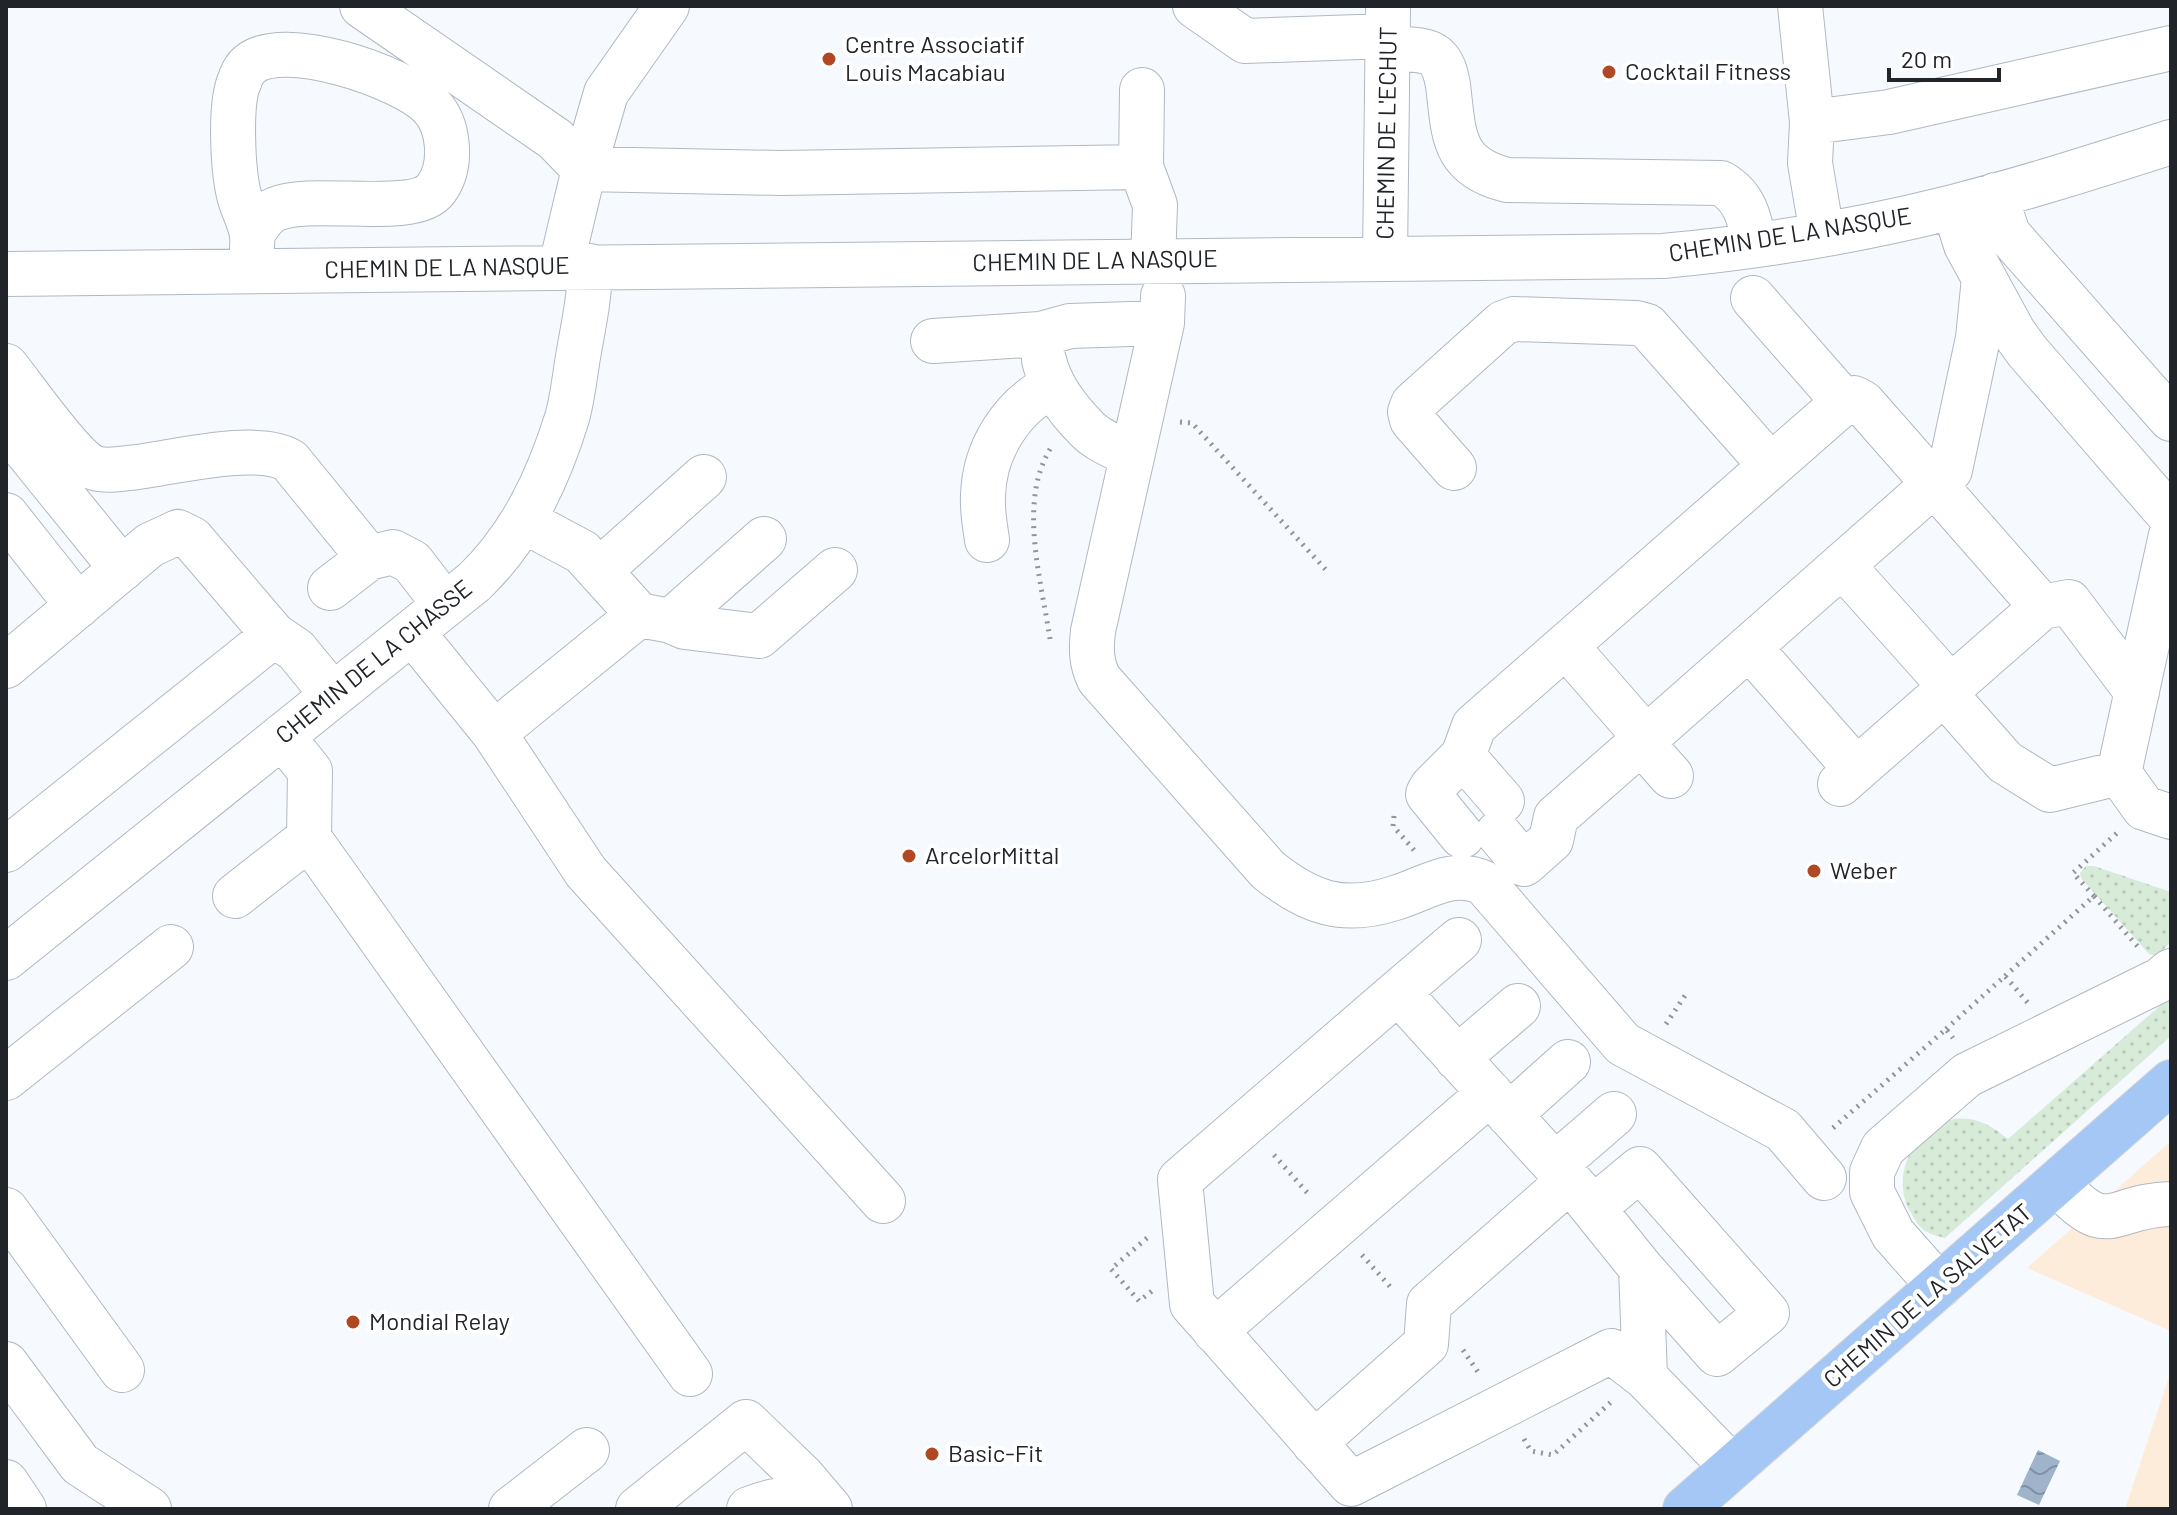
<svg xmlns="http://www.w3.org/2000/svg" width="2177" height="1515" font-family="Barlow,sans-serif">
  <defs>
    <pattern id="grass-dots" width="8" height="8" patternUnits="userSpaceOnUse" patternTransform="scale(2)"><rect width="8" height="8" fill="#d8ebd8"/><path d="M2 2h.1M6 6h.1" fill="none" stroke="#b9c9b9" stroke-width="1.8" stroke-linecap="round"/></pattern>
    <pattern id="water-waves" width="16" height="10" patternUnits="userSpaceOnUse" patternTransform="scale(2)"><rect width="16" height="10" fill="#9fb3cb"/><path d="M0 5q4-4 8 0t8 0" fill="none" stroke="#8191a5"/></pattern>
  </defs>
  <rect width="100%" height="100%" fill="#f6fafe"/>
  <path fill="#feecdb" d="M 2171,1141 L 2171,1331 L 2027,1268 Z
    M 2171,1370 L 2171,1509 L 2125,1509 Z"/>
  <path fill="url(#grass-dots)" d="M 2086,866 L 2094,866 L 2171,892 L 2171,942 L 2156,956 L 2149,954 L 2081,878 L 2080,873 Z
    M 2171,996 L 2171,1036 L 1945,1238 C 1939,1236 1932,1235 1927,1232 C 1920,1229 1915,1220 1911,1213 C 1886,1173 1921,1112 1970,1119 C 1986,1122 1997,1130 2008,1139 Z"/>
  <path fill="url(#water-waves)" d="M 2038,1450 L 2060,1461 L 2039,1505 L 2017,1495 Z"/>
  <g fill="none" stroke-linecap="round" stroke-linejoin="round">
    <g stroke="#b0b8c2" stroke-width="46">
      <path id="minor" d="M 362,6 L 555,139 L 584,169 L 606,93 L 667,6
        M 1195,6 L 1245,41 L 1388,36
        M 1800,6 L 1812,122 L 1810,163 L 1822,234
        M 1388,49 C 1403,50 1424,47 1436,57 C 1444,64 1446,75 1448,85 C 1454,134 1451,166 1507,180 L 1721,183 C 1745,197 1750,218 1754,245
        M 1142,90 L 1141,167 L 1155,205 L 1153,261
        M 1812,122 L 1889,112 L 2171,48
        M 1995,195 L 2008,234 L 2171,419
        M 1385,259 L 1388,6
        M 561,266 L 584,169 L 781,173 L 1141,167
        M 250,271 C 251,260 253,246 252,235 C 250,221 242,208 239,195 C 233,171 229,102 240,80 C 241,76 245,68 249,65 C 282,35 402,77 430,105 C 450,125 453,166 436,189 C 415,218 312,193 276,209 C 265,213 258,225 252,235
        M 6,274 L 1663,256 C 1761,247 1858,231 1953,207 C 2027,188 2099,165 2171,142
        M 1984,278 L 2014,333 L 2027,351 L 2171,517
        M 1753,298 L 1844,402 L 1771,466
        M 1162,323 L 1093,631 C 1091,649 1091,663 1099,679 L 1268,870 C 1309,903 1343,915 1395,898 C 1426,889 1451,868 1484,883 L 1623,1044 L 1783,1130 L 1824,1178
        M 933,341 L 1041,334 L 1070,326 L 1162,323 L 1163,296
        M 1044,360 C 1050,387 1069,411 1088,430 C 1099,441 1118,448 1132,456
        M 6,366 C 24,388 73,460 95,468 C 108,472 125,468 138,467 C 176,462 259,441 290,461 L 369,558
        M 6,426 L 122,569
        M 1454,468 L 1412,420 L 1410,412 L 1413,404 L 1503,323 L 1514,319 L 1636,323 L 1647,326 L 1771,466 L 1474,726 L 1463,756 L 1432,787 L 1428,794 L 1462,836
        M 6,515 L 78,606
        M 2171,535 L 2119,773 L 2144,808 L 2171,817
        M 987,540 C 985,525 982,511 983,496 C 984,450 1012,405 1053,386
        M 1842,565 L 1951,687
        M 599,571 L 704,477
        M 330,588 L 369,558 L 393,552 L 412,562 L 445,605
        M 2042,607 L 2069,602 L 2137,692
        M 639,615 L 671,621 L 685,627 L 759,636 L 835,570
        M 671,621 L 764,539
        M 412,632 L 494,733 L 639,615 L 582,552 L 524,521
        M 1749,647 L 1856,769
        M 6,666 L 150,545 L 178,532 L 192,539 L 274,635
        M 1944,693 L 2005,762 L 2050,790 L 2119,773
        M 494,733 L 586,872 L 883,1201
        M 282,736 L 310,771 L 309,838 L 690,1374
        M 1646,738 L 1950,470 L 1978,338 L 1984,278 L 1966,245 L 1954,207
        M 1641,742 L 1671,776
        M 1463,756 L 1502,801
        M 1840,784 L 2042,607 L 1863,403 L 1854,398 L 1844,402
        M 1498,833 L 1524,864 L 1551,840 L 1556,817 L 1646,738 L 1566,646
        M 6,850 L 274,635 L 296,650 L 333,695
        M 235,896 L 309,838
        M 6,958 L 474,582 C 521,537 548,479 567,418 C 573,397 575,373 579,351 C 584,323 590,295 590,266
        M 1398,992 L 1459,940
        M 1457,1058 L 1518,1006
        M 6,1078 L 171,947
        M 1509,1115 L 1568,1062
        M 1555,1165 L 1614,1114
        M 2057,1183 C 2109,1242 2110,1205 2171,1204
        M 1593,1208 L 1640,1169 L 1767,1313 L 1717,1354 L 1641,1268 L 1583,1196 L 1398,992 L 1180,1180 L 1192,1304 L 1351,1484 L 1611,1351 L 1645,1377 L 1641,1268
        M 6,1210 L 122,1370
        M 1939,1286 L 1893,1234 L 1872,1192 L 1872,1172 L 1883,1148 L 1967,1075 L 2160,980 L 2171,971
        M 1215,1331 L 1490,1093
        M 6,1364 L 80,1464 L 149,1509
        M 1645,1377 L 1732,1467
        M 1314,1443 L 1426,1344 L 1429,1304 L 1569,1181
        M 6,1482 L 24,1509
        M 511,1509 L 587,1450
        M 638,1509 L 746,1422 L 802,1476 L 830,1509
        M 749,1509 C 781,1496 795,1498 828,1507"/>
    </g>
    <g stroke="#d7d8d8" stroke-width="46">
      <path id="major" d="M 1685,1509 L 2171,1082"/>
    </g>
    <path stroke="#919599" stroke-width="5" stroke-dasharray="2 6" stroke-linecap="butt" d="M 1180,422 L 1192,423 L 1326,570
      M 1050,639 C 1041,578 1017,500 1052,446
      M 1394,816 L 1393,826 L 1414,850
      M 2094,896 L 2073,873 L 2117,833
      M 2005,976 L 2094,896 L 2138,947
      M 1666,1024 L 1686,994
      M 1946,1029 L 2005,976 L 2028,1003
      M 1833,1128 L 1946,1029 L 1953,1038
      M 1274,1155 L 1311,1197
      M 1147,1238 L 1111,1269 L 1139,1301 L 1152,1291
      M 1362,1255 L 1393,1290
      M 1463,1350 L 1480,1375
      M 1524,1439 L 1531,1451 L 1553,1455 L 1611,1402"/>
    <use href="#minor" stroke="#fff" stroke-width="44"/>
    <use href="#major" stroke="#a4c7f5" stroke-width="44"/>
  </g>
  <g fill="#b04824" stroke="#fff" stroke-width="3">
    <circle cx="829" cy="59" r="8"/>
    <circle cx="1609" cy="72" r="8"/>
    <circle cx="909" cy="856" r="8"/>
    <circle cx="1814" cy="871" r="8"/>
    <circle cx="353" cy="1322" r="8"/>
    <circle cx="932" cy="1454" r="8"/>
  </g>
  <g text-anchor="middle" stroke-width="8" stroke-linejoin="round" paint-order="stroke">
    <g font-size="24" fill="#212428" stroke="#fff" text-anchor="start">
      <text x="845" y="53">Centre Associatif<tspan x="845" dy="28">Louis Macabiau</tspan></text>
      <text x="1625" y="80">Cocktail Fitness</text>
      <text x="925" y="864">ArcelorMittal</text>
      <text x="1830" y="879">Weber</text>
      <text x="369" y="1330">Mondial Relay</text>
      <text x="948" y="1462">Basic-Fit</text>
    </g>
    <g font-size="24" fill="#212428" stroke="#fff">
      <text transform="translate(1387 133) rotate(-89)" y="8">CHEMIN DE L'ECHUT</text>
      <text transform="translate(1790 235) rotate(-9)" y="8">CHEMIN DE LA NASQUE</text>
      <text transform="translate(1095 261) rotate(-1)" y="8">CHEMIN DE LA NASQUE</text>
      <text transform="translate(447 268) rotate(-1)" y="8">CHEMIN DE LA NASQUE</text>
      <text transform="translate(374 662) rotate(-39)" y="8">CHEMIN DE LA CHASSE</text>
      <text transform="translate(1928 1296) rotate(-41)" y="8">CHEMIN DE LA SALVETAT</text>
    </g>
  </g>
  <rect width="2177" height="1515" fill="none" stroke="#212428" stroke-width="16"/>
  <path d="M1889 68v12h110v-12" fill="none" stroke="#212428" stroke-width="4"/>
  <text x="1901" y="68" font-size="24" fill="#212428" stroke="#ffffff" stroke-width="6" paint-order="stroke">20 m</text>
</svg>
